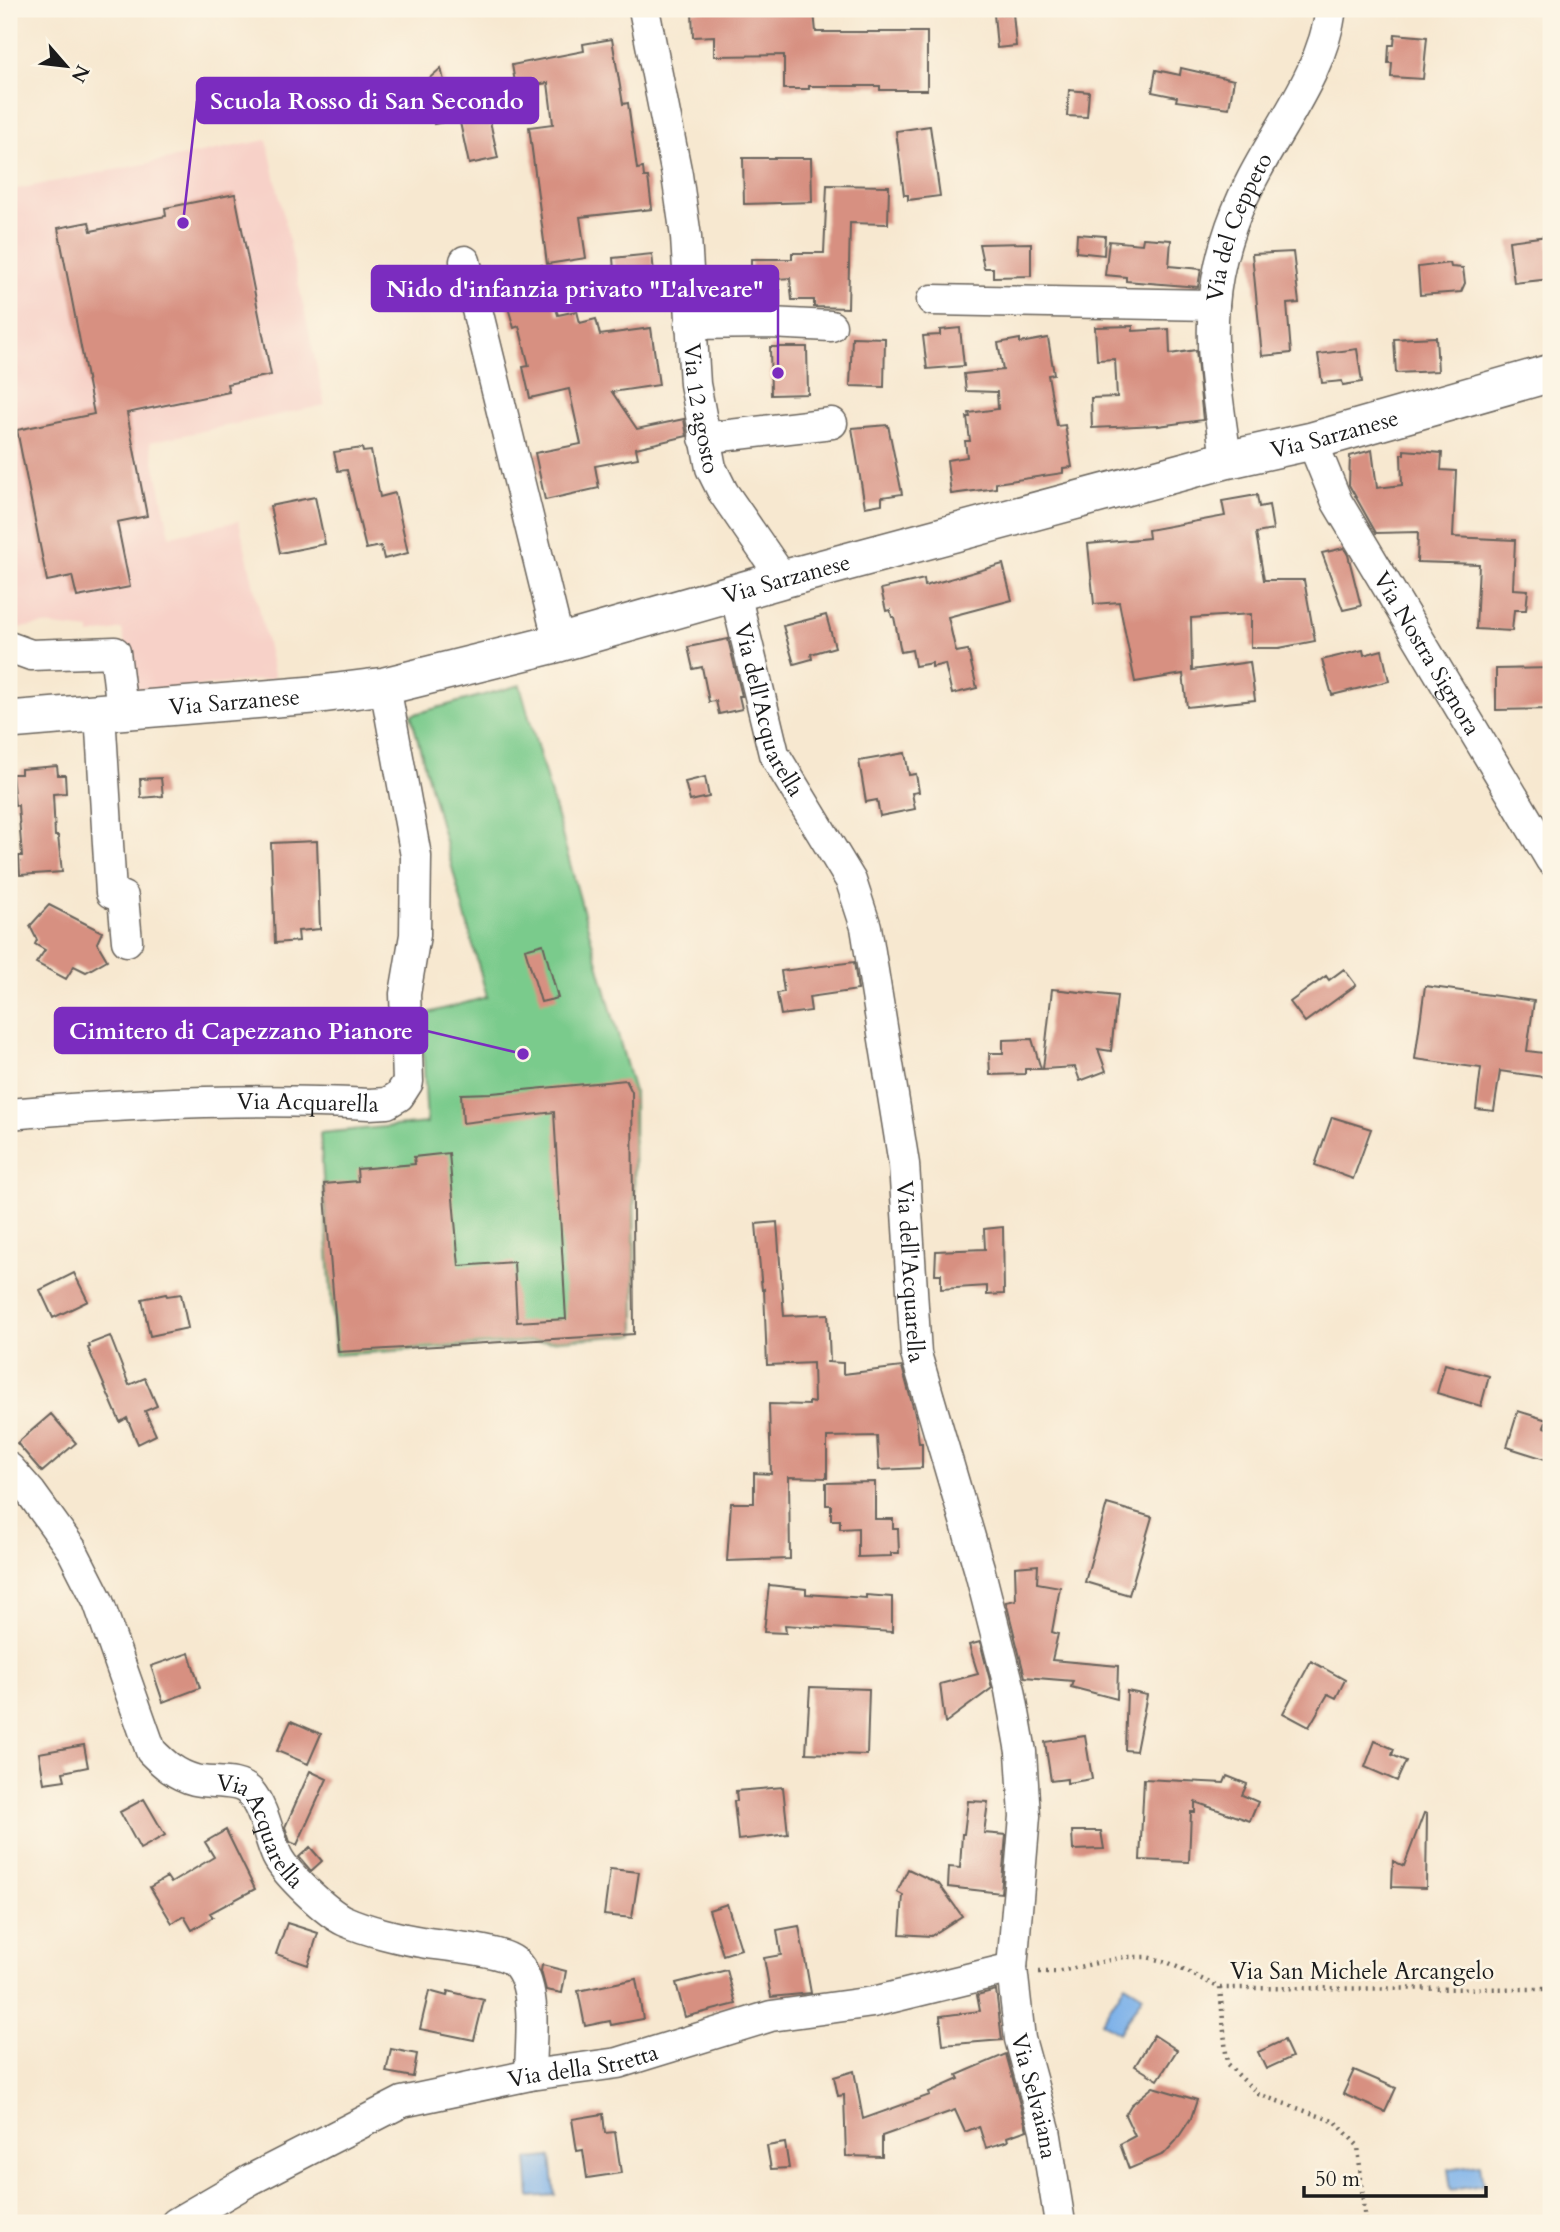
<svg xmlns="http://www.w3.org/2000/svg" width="1560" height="2232" font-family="Cardo,serif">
  <rect width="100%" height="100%" fill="#fcf5e5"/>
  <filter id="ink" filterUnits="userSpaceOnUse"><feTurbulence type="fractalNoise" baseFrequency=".0143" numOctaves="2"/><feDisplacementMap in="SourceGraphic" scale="14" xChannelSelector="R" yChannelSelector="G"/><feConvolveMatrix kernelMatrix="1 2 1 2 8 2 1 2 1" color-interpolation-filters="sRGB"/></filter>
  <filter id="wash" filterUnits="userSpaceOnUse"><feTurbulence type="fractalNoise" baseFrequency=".00686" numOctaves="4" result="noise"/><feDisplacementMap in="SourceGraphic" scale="28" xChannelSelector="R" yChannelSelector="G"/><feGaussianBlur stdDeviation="1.57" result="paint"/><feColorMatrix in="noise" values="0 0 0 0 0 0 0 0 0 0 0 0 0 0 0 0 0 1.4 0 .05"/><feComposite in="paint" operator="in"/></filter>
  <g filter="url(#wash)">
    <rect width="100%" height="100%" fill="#f7e8d0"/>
    <path fill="#f7d1c8" d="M 267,140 L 325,405 L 150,442 L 170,536 L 239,521 L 275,678 L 134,694 L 122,629 L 90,635 L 90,630 L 43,625 L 9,629 L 9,180 L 12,190 Z"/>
    <path fill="#7acb8c" stroke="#4b7454" stroke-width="2" d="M 520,685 L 634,1092 L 635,1335 L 335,1355 L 320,1133 L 427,1123 L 421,1015 L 487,997 L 411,715 Z"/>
    <path fill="#7ab0e9" stroke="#4b6682" stroke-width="2" d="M 1125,1984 L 1143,1995 L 1119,2033 L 1101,2022 Z
      M 551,2157 L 555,2195 L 530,2197 L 527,2159 Z
      M 1480,2164 L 1483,2185 L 1451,2190 L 1448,2169 Z"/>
    <g id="blocks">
      <path fill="#d79081" d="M 713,9 L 783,9 L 783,13 L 814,12 L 816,32 L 927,32 L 927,90 L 880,90 L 880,86 L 809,86 L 809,89 L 784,89 L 784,55 L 714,56 L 714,36 L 693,37 L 692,11 Z
        M 1013,13 L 1016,46 L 997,48 L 994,14 Z
        M 1395,34 L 1427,37 L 1423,79 L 1391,77 L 1392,63 L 1388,63 L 1389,45 L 1394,45 Z
        M 612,39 L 623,104 L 628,103 L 637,169 L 643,168 L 644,177 L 648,177 L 652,209 L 580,217 L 586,258 L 547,264 L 529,127 L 553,124 L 548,83 L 516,88 L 512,65 L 584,51 L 583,44 Z
        M 441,68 L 453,120 L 434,124 L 425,82 Z
        M 1181,68 L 1234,80 L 1229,108 L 1176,101 L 1177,97 L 1152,92 L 1156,70 L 1180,75 Z
        M 1069,90 L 1089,92 L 1087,117 L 1067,116 Z
        M 485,98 L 498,158 L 469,164 L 456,104 Z
        M 930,126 L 940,196 L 908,200 L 908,195 L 904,195 L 896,131 Z
        M 743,158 L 811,158 L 812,202 L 744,204 Z
        M 827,185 L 889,186 L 888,224 L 850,223 L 848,308 L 814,307 L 814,300 L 792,300 L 790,278 L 751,281 L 751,259 L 792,259 L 792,253 L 824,253 Z
        M 235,194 L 271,375 L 227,384 L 229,392 L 127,413 L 147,516 L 117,522 L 130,587 L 77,597 L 72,576 L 47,581 L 17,430 L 94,414 L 58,228 L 89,222 L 91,231 L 166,216 L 165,208 Z
        M 1077,234 L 1105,236 L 1104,255 L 1076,252 Z
        M 1548,236 L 1551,279 L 1514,283 L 1509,241 Z
        M 1143,238 L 1171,240 L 1169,266 L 1201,269 L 1198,287 L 1126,281 L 1126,277 L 1105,275 L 1109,241 L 1142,244 Z
        M 1031,243 L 1031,276 L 993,277 L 993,268 L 984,268 L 979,244 Z
        M 1293,252 L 1299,303 L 1287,304 L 1291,353 L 1262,356 L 1252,254 Z
        M 652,254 L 656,291 L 616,294 L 613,258 Z
        M 1450,263 L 1451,267 L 1463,268 L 1465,283 L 1461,292 L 1420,295 L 1418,267 Z
        M 542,265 L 558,315 L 577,311 L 580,323 L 596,319 L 600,335 L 651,328 L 659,385 L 612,392 L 637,429 L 684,419 L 687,436 L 636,448 L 638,458 L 595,466 L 599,488 L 545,500 L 535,453 L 581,444 L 569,389 L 530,398 L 523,367 L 529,366 L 519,326 L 514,328 L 505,297 L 511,295 L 505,277 Z
        M 1133,326 L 1133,331 L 1169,329 L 1170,354 L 1196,350 L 1203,420 L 1158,426 L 1158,425 L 1092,428 L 1091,398 L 1117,397 L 1115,359 L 1097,360 L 1095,327 Z
        M 960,328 L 964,366 L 927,369 L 923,336 L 940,335 L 940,330 Z
        M 852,337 L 885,338 L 884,387 L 850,386 Z
        M 1436,337 L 1438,371 L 1396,373 L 1394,339 Z
        M 1048,338 L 1054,374 L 1048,375 L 1057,426 L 1065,425 L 1072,467 L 1063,468 L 1063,473 L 996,483 L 996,488 L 951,494 L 947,460 L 967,457 L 965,441 L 970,441 L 967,417 L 970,417 L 969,413 L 998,409 L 997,392 L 966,391 L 964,374 L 1003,370 L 998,343 L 1020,339 L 1020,343 Z
        M 770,347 L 807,347 L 808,394 L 771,395 Z
        M 1357,349 L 1362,382 L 1343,385 L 1342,381 L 1322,383 L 1318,354 Z
        M 888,425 L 902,494 L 882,497 L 882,504 L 865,507 L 852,428 Z
        M 362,448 L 363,452 L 371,451 L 380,497 L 395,493 L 408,553 L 384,559 L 381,546 L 366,549 L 347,470 L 338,471 L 334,452 Z
        M 1372,450 L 1377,488 L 1402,485 L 1401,454 L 1404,454 L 1404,450 L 1442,453 L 1441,470 L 1456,471 L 1453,537 L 1515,540 L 1513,589 L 1528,590 L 1526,610 L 1514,610 L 1512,631 L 1476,629 L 1479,564 L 1417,562 L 1418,532 L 1376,533 L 1349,485 L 1350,456 Z
        M 1257,495 L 1259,507 L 1269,505 L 1273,530 L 1256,533 L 1264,580 L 1304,580 L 1315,641 L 1279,648 L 1251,648 L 1251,614 L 1191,618 L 1192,670 L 1250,662 L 1255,700 L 1187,707 L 1183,674 L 1135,682 L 1119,602 L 1094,604 L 1088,544 L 1149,538 L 1148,530 L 1225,516 L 1222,501 Z
        M 315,497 L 325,544 L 280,553 L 270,506 Z
        M 1344,548 L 1348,555 L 1361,606 L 1343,610 L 1322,553 Z
        M 1003,564 L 1012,600 L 948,617 L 956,652 L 968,650 L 977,688 L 952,694 L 945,664 L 932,667 L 932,663 L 915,666 L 912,650 L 901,652 L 894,617 L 892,617 L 890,610 L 886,611 L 881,589 L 924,579 L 925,586 Z
        M 826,615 L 835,647 L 811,654 L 812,659 L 794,664 L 783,626 Z
        M 728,639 L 742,696 L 739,696 L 742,709 L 719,714 L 716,701 L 709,702 L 702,667 L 693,669 L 688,647 Z
        M 1363,650 L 1364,655 L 1382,650 L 1389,681 L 1332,695 L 1322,660 Z
        M 1551,668 L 1551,709 L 1496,710 L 1496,669 Z
        M 905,753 L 909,775 L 916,774 L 919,792 L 912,793 L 915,809 L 880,816 L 877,800 L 866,802 L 859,761 Z
        M 57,766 L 58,775 L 65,775 L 66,793 L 53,794 L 55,836 L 58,836 L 62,872 L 20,875 L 19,856 L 22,856 L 18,805 L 15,806 L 12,774 L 21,774 L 21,769 Z
        M 705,777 L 709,797 L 690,801 L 685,782 Z
        M 161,778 L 163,796 L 141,798 L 140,779 Z
        M 317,841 L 320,929 L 298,931 L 299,941 L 275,943 L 271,843 Z
        M 49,905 L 102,932 L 97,943 L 107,960 L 86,972 L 74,966 L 66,979 L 36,963 L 45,950 L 35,944 L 37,940 L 30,926 Z
        M 543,944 L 558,998 L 541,1002 L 525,949 Z
        M 854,962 L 858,990 L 809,997 L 811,1011 L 781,1015 L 777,993 L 784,992 L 781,971 Z
        M 1344,969 L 1356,985 L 1305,1022 L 1290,1002 L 1326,976 L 1329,980 Z
        M 1425,986 L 1534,1001 L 1527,1051 L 1551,1054 L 1551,1078 L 1500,1071 L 1494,1111 L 1476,1109 L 1481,1068 L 1415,1059 Z
        M 1052,989 L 1117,996 L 1111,1051 L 1098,1049 L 1106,1071 L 1080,1081 L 1075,1067 L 1043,1069 Z
        M 1032,1039 L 1041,1069 L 1025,1069 L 1025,1074 L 990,1075 L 989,1053 L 1003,1053 L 1003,1040 Z
        M 626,1080 L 632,1092 L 634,1334 L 338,1352 L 324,1184 L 358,1181 L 357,1169 L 415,1164 L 414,1157 L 449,1153 L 459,1266 L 514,1262 L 517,1322 L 566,1319 L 554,1112 L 463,1123 L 461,1094 L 492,1093 Z
        M 1332,1117 L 1371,1129 L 1353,1179 L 1315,1165 Z
        M 777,1222 L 784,1316 L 828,1314 L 830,1362 L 826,1362 L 843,1363 L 843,1374 L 902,1367 L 916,1418 L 919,1443 L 922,1443 L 922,1468 L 879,1470 L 877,1436 L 827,1437 L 827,1478 L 789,1477 L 790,1559 L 727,1561 L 731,1503 L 754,1503 L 754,1473 L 771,1474 L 769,1404 L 809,1405 L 809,1402 L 814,1403 L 813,1363 L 767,1365 L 764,1289 L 762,1290 L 756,1224 Z
        M 1003,1227 L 1004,1294 L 987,1295 L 987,1286 L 941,1289 L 941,1274 L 935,1274 L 936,1251 L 985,1249 L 984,1229 Z
        M 74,1273 L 88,1301 L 53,1318 L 40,1290 Z
        M 166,1294 L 167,1296 L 181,1294 L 188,1328 L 150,1336 L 142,1299 Z
        M 110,1336 L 129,1385 L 145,1378 L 157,1406 L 145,1411 L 156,1435 L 138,1444 L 127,1418 L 120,1422 L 88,1348 L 90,1347 L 89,1344 Z
        M 1445,1364 L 1489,1376 L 1481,1406 L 1437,1393 Z
        M 1518,1411 L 1547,1420 L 1544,1427 L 1551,1430 L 1551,1461 L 1507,1447 Z
        M 51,1414 L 76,1443 L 42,1472 L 17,1443 Z
        M 875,1482 L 875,1519 L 893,1519 L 893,1529 L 898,1529 L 899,1553 L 891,1553 L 891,1556 L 858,1557 L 858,1528 L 840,1529 L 840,1520 L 831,1520 L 831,1505 L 826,1505 L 826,1483 Z
        M 1107,1504 L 1152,1517 L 1129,1595 L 1085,1582 Z
        M 1038,1565 L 1037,1583 L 1060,1587 L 1052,1632 L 1058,1634 L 1052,1660 L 1118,1666 L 1117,1699 L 1071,1687 L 1073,1681 L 1025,1677 L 1006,1602 L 1016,1600 L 1015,1567 Z
        M 769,1585 L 806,1589 L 806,1594 L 866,1598 L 866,1595 L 892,1597 L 892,1632 L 785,1625 L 786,1633 L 764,1632 Z
        M 980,1642 L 992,1688 L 945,1723 L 940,1684 L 978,1674 L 969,1645 Z
        M 189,1653 L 200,1688 L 163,1702 L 151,1666 Z
        M 1311,1661 L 1345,1680 L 1336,1698 L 1328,1694 L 1309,1727 L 1283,1713 Z
        M 810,1687 L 869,1689 L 867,1755 L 806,1753 Z
        M 1127,1691 L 1147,1695 L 1136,1751 L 1125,1750 Z
        M 291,1721 L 321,1734 L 308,1764 L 277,1751 Z
        M 1085,1736 L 1092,1779 L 1067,1783 L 1067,1779 L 1051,1781 L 1045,1742 Z
        M 1375,1741 L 1394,1749 L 1392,1755 L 1406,1761 L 1397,1781 L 1365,1767 Z
        M 84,1745 L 88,1767 L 63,1772 L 65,1780 L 44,1783 L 39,1753 Z
        M 310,1771 L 327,1779 L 297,1845 L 290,1842 L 285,1827 Z
        M 1227,1776 L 1247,1784 L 1242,1795 L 1258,1802 L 1250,1821 L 1195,1802 L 1195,1812 L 1191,1812 L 1189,1862 L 1140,1860 L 1144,1779 L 1224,1783 Z
        M 783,1787 L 788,1834 L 738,1840 L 734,1801 L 737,1801 L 736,1791 Z
        M 144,1799 L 165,1835 L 140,1849 L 120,1812 Z
        M 968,1801 L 988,1802 L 984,1833 L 1006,1835 L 1001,1893 L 948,1887 L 949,1867 L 960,1868 L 962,1834 L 964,1834 Z
        M 1424,1813 L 1427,1814 L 1426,1888 L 1392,1887 L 1393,1861 L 1404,1866 Z
        M 226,1830 L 255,1889 L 210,1913 L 213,1917 L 192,1930 L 184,1916 L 172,1923 L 150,1887 L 167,1877 L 171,1883 L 214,1857 L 205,1842 Z
        M 1072,1831 L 1101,1831 L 1104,1849 L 1073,1850 Z
        M 310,1847 L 322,1861 L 311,1871 L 299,1857 Z
        M 610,1869 L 639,1872 L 632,1918 L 604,1915 Z
        M 908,1869 L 939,1884 L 962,1916 L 931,1936 L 900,1934 L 903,1895 L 897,1892 Z
        M 727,1904 L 741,1949 L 723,1955 L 709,1910 Z
        M 287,1923 L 318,1933 L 308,1965 L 276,1954 Z
        M 799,1926 L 811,1993 L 771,1997 L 764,1958 L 781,1955 L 777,1930 Z
        M 542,1965 L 566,1971 L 562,1993 L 546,1990 L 541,1971 Z
        M 727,1970 L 736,2004 L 685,2017 L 676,1983 Z
        M 636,1979 L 643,2019 L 611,2025 L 610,2021 L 585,2026 L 578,1991 Z
        M 996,1990 L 1002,2040 L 943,2045 L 940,2016 L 980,2011 L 977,1995 Z
        M 429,1991 L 447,1996 L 448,1991 L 484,2000 L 474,2040 L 420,2029 Z
        M 1154,2035 L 1177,2050 L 1158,2080 L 1135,2066 Z
        M 1284,2040 L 1292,2057 L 1266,2069 L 1258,2052 Z
        M 391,2049 L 417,2054 L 413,2077 L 386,2072 Z
        M 1006,2054 L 1027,2130 L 1007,2137 L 1008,2141 L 986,2148 L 979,2126 L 965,2132 L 955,2110 L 882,2136 L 882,2157 L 846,2156 L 844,2095 L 838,2096 L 834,2077 L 854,2071 L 863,2119 L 930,2095 L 929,2092 L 959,2079 L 957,2075 Z
        M 1354,2070 L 1396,2088 L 1385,2112 L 1343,2094 Z
        M 1153,2087 L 1197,2100 L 1191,2118 L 1176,2141 L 1164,2154 L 1129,2169 L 1120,2144 L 1135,2136 L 1125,2115 L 1131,2105 Z
        M 603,2114 L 605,2133 L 615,2132 L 621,2173 L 587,2178 L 583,2150 L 577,2151 L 572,2119 Z
        M 785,2143 L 789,2168 L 771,2169 L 767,2146 Z"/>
    </g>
  </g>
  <g filter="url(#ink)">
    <use href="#blocks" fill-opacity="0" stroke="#69635b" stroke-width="2"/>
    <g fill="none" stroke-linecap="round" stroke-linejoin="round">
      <g stroke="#69635b" stroke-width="33">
        <g id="minor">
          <path id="s1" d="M 644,9 L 677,175 L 686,237 L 695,384 L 711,468 L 723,492 L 783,579"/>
          <path d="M 465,261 L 559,643"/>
          <path d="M 932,300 L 1214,305"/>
          <path d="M 690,324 L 769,323 L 831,326"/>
          <path d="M 704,438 L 832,423"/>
          <path id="s2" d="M 1312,441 L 1337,502 L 1551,860"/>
          <path id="s3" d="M 1226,460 C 1220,410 1209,356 1214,305 C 1217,265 1231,219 1250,183 C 1278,127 1323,72 1331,9"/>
          <path id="s4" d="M 735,593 L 774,754 L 851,881 L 866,927 L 904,1164 L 916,1354 L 979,1568 L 1010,1690 L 1021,1752 L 1025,1816 L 1012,1968 L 1020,2039 L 1045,2130 L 1060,2223"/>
          <path d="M 9,647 L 31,655 L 115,652 L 122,710"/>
          <path d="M 100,713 L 111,893 L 123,897 L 127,941"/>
          <path id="s5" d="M 9,1114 C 129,1103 248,1097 369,1104 L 387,1103 L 399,1096 L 408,1082 L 405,994 L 415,935 L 416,856 L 385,686"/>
          <path id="s6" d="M 9,1468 L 31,1493 L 72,1550 L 98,1601 L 151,1751 C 164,1764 176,1775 195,1780 C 211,1784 239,1779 250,1792 C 265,1810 268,1836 277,1856 C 286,1874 327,1913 345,1921 C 365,1930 401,1939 422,1942 C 443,1946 500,1949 515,1962 C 539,1985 530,2044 530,2075"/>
          <path id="s7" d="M 176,2223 L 250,2180 L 402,2102 L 530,2075 L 618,2063 L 771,2016 L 873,2002 L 1012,1968"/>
        </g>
      </g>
      <g stroke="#69635b" stroke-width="40">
        <g id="major">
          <path id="s8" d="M 9,720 L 313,695 L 385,686 L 559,643 L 783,579 L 1226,460 L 1312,441 L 1551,373"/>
        </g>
      </g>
      <path stroke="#69635b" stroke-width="4.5" stroke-dasharray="2 5" stroke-linecap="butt" d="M 1039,1972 L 1056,1972 L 1124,1957 L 1147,1957 L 1167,1962 L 1220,1988 L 1551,1989
        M 1220,1988 L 1227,2064 L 1258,2094 L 1336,2122 L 1358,2146 L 1365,2223"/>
      <use href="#minor" stroke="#fff" stroke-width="30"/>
      <use href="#major" stroke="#fff" stroke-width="37"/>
    </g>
  </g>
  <g text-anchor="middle" stroke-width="5" stroke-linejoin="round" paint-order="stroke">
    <g font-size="23" fill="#1c1c1c" stroke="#fcf5e5">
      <text dy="8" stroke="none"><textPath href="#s3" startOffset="238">Via del Ceppeto</textPath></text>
      <text dy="8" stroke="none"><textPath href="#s1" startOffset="404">Via 12 agosto</textPath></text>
      <text dy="8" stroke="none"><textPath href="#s8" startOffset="1360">Via Sarzanese</textPath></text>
      <text dy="8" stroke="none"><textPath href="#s8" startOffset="793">Via Sarzanese</textPath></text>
      <text dy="8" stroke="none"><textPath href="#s2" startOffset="242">Via Nostra Signora</textPath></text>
      <text dy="8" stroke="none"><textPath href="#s8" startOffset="226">Via Sarzanese</textPath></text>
      <text dy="8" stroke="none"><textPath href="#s4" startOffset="122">Via dell'Acquarella</textPath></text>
      <text dy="8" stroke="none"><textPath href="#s5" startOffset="299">Via Acquarella</textPath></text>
      <text dy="8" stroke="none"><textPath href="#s4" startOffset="710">Via dell'Acquarella</textPath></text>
      <text dy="8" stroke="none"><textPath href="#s6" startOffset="466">Via Acquarella</textPath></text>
      <text x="1362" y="1979">Via San Michele Arcangelo</text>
      <text dy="8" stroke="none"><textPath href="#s7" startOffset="441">Via della Stretta</textPath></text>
      <text dy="8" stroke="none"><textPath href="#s4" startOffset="1552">Via Selvaiana</textPath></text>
    </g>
  </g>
  <path fill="none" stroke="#7b2cbf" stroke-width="2.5" d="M183 223L197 101M778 373L778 289M523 1054L427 1031"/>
  <g fill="#7b2cbf" stroke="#fcf5e5" stroke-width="2.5">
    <circle cx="183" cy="223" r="7"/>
    <circle cx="778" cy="373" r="7"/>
    <circle cx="523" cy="1054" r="7"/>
  </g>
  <g fill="#7b2cbf" stroke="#7b2cbf" stroke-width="2.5">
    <rect x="197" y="78" width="341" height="45" rx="7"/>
    <rect x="372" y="266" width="406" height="45" rx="7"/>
    <rect x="55" y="1008" width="372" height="45" rx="7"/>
  </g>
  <g font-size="24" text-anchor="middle" font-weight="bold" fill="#fff">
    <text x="367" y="109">Scuola Rosso di San Secondo</text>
    <text x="575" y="297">Nido d'infanzia privato "L'alveare"</text>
    <text x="241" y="1039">Cimitero di Capezzano Pianore</text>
  </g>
  <rect width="1560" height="2232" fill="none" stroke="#fcf5e5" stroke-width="35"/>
  <g transform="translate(66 66) rotate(118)" stroke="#fcf5e5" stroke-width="5" paint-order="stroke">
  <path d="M0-5L12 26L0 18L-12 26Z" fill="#1c1c1c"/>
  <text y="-10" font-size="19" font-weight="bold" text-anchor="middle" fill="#1c1c1c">N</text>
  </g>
  <path d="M1304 2186v10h182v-10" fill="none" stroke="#1c1c1c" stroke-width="3.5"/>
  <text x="1315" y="2186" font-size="21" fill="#1c1c1c" stroke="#fcf5e5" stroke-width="5" paint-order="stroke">50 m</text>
</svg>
